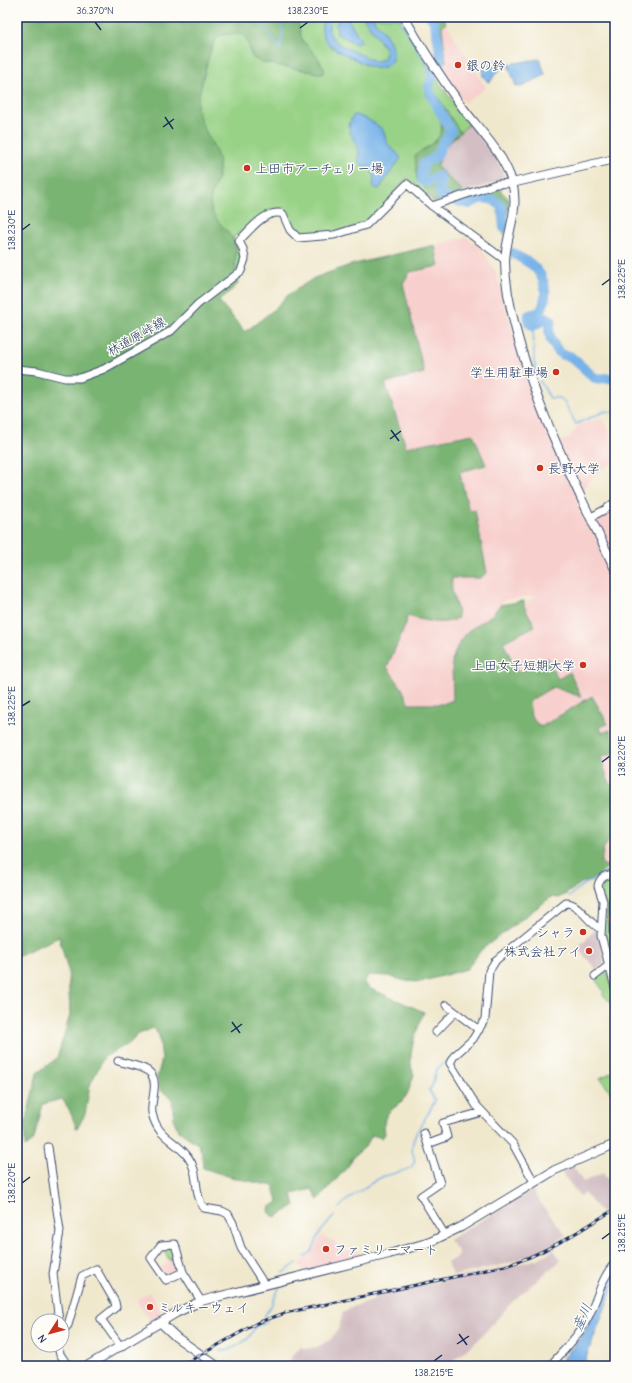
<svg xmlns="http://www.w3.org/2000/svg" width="632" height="1383" font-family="'Comic Neue','Klee One',sans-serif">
  <rect width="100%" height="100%" fill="#fdfcf7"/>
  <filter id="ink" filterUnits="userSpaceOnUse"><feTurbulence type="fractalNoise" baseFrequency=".025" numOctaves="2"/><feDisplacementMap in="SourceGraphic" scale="8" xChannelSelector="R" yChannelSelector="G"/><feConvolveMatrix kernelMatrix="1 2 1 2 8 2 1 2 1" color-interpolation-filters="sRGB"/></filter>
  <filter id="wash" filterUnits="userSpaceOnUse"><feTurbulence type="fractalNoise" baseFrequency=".012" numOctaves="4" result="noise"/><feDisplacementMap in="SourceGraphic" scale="16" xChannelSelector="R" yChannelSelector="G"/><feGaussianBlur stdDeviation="0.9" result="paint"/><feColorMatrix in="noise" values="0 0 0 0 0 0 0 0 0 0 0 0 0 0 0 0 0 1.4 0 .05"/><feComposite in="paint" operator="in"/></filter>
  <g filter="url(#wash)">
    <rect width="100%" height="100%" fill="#f0e8cd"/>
    <path fill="#f7d0cd" d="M 446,23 L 486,88 L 464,103 L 439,68 L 446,62 L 442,26 Z
      M 466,237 L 481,249 L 496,272 L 527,384 L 552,444 L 569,438 L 579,425 L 603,418 L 615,444 L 615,463 L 597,472 L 577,497 L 615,579 L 615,746 L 610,730 L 602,733 L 600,727 L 608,724 L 541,727 L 531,716 L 529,701 L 553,687 L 581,697 L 570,672 L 558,679 L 518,673 L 503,642 L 535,627 L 524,605 L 537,595 L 504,600 L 492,615 L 468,631 L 452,661 L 453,700 L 443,704 L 409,704 L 402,688 L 387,666 L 406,624 L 407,616 L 436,623 L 454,620 L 458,618 L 458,614 L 450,591 L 452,578 L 480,578 L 475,510 L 471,511 L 468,508 L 460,474 L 463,471 L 485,465 L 473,434 L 406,447 L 385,383 L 424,373 L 403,283 L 410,272 L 439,266 L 435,245 Z
      M 611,509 L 615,513 L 615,556 L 612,556 L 594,519 Z
      M 615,753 L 615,789 L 608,780 L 601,757 Z
      M 615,831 L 615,861 L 605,866 L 600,863 L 604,847 Z
      M 321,1236 L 333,1241 L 346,1253 L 353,1247 L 365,1257 L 305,1272 L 299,1264 L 313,1252 Z
      M 177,1257 L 179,1269 L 169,1275 L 166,1275 L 160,1267 Z
      M 149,1292 L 163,1314 L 150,1322 L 136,1300 Z"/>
    <path fill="#d2bec3" d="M 469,124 L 497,160 L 504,175 L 501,181 L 464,192 L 437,167 L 444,148 Z
      M 595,930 L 599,934 L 605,963 L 597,970 L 577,948 Z
      M 573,1166 L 583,1182 L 603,1173 L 615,1190 L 615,1206 L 602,1213 L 584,1193 L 580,1196 L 561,1172 Z
      M 532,1190 L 544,1208 L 566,1235 L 537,1253 L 506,1264 L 453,1276 L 447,1263 L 458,1256 L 458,1251 L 449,1240 Z
      M 554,1250 L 561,1260 L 513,1301 L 478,1340 L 455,1359 L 450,1366 L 288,1366 L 292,1356 L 301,1347 L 306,1349 L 317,1347 L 330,1340 L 339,1328 L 343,1312 L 352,1307 L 372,1301 L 376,1295 L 508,1267 L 538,1259 Z"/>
    <path fill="#98d286" stroke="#5a8072" d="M 17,17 L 399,17 L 438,81 L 469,124 L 444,148 L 437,167 L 464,192 L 434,202 L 407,178 C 394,192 382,212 366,221 C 349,233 319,233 299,235 L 293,229 L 284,207 L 270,212 L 233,238 C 254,271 228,278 203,294 L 17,208 Z
      M 614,877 L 608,918 L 613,956 L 609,956 C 606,943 597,892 603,881 C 605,878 610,878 614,877 Z
      M 604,971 L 607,972 L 615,995 L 615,1002 L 612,1004 L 602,994 L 604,992 L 595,979 Z
      M 615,1071 L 615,1098 L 600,1078 Z
      M 172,1246 L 175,1248 L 177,1257 L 170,1261 L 162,1248 Z"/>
    <path fill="#7ab473" stroke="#4a7268" d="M 17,17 L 297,17 L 302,40 L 318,58 L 325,70 L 323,74 L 260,62 L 252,57 L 247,40 L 242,34 C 235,35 222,32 217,38 C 210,45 202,85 198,98 C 193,121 216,141 219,163 C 222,178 207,194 211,208 C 213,219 226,228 232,238 C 239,249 235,254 235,267 C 235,273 238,278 238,284 L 219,301 L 245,332 L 271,312 L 288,295 L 314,278 L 350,265 L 435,245 L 439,266 L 410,272 L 403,283 L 424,373 L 385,383 L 406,447 L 473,434 L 486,465 L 463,471 L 460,474 L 468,508 L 471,511 L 475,510 L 487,573 L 480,578 L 452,578 C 450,597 458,603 458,618 C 442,627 424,620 407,616 L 406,624 L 387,667 L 402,688 L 409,704 L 443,704 L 453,700 L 452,661 L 457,647 L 468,631 L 492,615 L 500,605 L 524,601 L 524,606 L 535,626 L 503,642 L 518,673 L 547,658 L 558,679 L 570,672 L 581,697 L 553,687 L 529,701 L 531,717 L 541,727 L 592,696 L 608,724 L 600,727 L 602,733 L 610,730 L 615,746 L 615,753 L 601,757 L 608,780 L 615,789 L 615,831 L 604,847 L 601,863 L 606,866 L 615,861 L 592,880 L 581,883 L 566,894 L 558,898 L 551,897 L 481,950 L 467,969 L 420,982 L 406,981 L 388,976 L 368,975 L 364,983 L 371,989 L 424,1012 C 417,1031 405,1055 414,1075 C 411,1081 410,1090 406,1096 C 394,1113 381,1108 385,1134 L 382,1138 L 372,1135 L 366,1146 L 353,1157 L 349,1165 L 318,1200 L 312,1189 L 292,1194 L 295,1205 L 276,1217 L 270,1214 L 269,1208 L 278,1202 L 274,1186 L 234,1178 L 203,1168 L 202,1154 L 199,1145 L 179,1131 L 174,1121 L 172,1098 L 161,1091 L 157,1078 L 162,1059 L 159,1035 L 153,1028 L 137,1035 L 130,1043 L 104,1057 L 90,1085 L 85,1114 L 77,1129 L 69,1109 L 62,1099 L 43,1104 L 34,1139 L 25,1147 L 25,1126 L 37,1073 L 57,1058 L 70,1015 L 68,970 L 59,937 L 17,956 Z
      M 428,17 L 444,17 L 446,23 L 442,26 L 446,62 L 439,59 L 432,20 Z
      M 436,94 L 460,132 L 444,148 L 437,167 L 464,192 L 434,202 L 427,196 L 429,193 L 417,180 L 415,155 C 448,135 446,132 431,98 Z
      M 496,186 L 508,198 L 509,203 L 504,235 L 498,205 L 486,200 L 470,208 L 450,202 Z"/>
    <path fill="#77b2e8" stroke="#4970a3" d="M 324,17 L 332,17 C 317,44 358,51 374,61 L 379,61 L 385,57 L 386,50 L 363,17 L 372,17 C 380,28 402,49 390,63 C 386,67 381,69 375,68 C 367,66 360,62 352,58 C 334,50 315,40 324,17 Z
      M 341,17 L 347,18 L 360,38 L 360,42 L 357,44 L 337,34 L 336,24 Z
      M 540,59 L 545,75 L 521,87 L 516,86 L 508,64 Z
      M 496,61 L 501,61 L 503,67 L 495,74 L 491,81 L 488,82 L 483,76 L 482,70 Z
      M 354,115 C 361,115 377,124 382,129 C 385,132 385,140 388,144 C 392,149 398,153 401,158 L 379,189 L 373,187 L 374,176 L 370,167 L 362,165 L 358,161 C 364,140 339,135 354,115 Z
      M 615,1272 L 615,1282 L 584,1363 L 582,1366 L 557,1366 L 583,1335 Z"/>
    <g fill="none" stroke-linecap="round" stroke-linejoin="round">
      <path stroke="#77b2e8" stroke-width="1.5" d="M 248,17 L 259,18 C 268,30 270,39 280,49
        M 397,17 L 424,60 L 431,77
        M 280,49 L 283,32 L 281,23
        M 533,326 L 534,361 L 537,375
        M 540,381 L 550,398 L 560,398 L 565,403 L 576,424 L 606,411 L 615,413
        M 569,897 L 580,887 L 608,871 L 615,864
        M 489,1011 L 491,991
        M 339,1208 C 345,1200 375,1180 384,1176 C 393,1173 404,1172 411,1167 C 419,1160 411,1155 412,1147 C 414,1130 429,1116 435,1100 L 429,1090 L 432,1086 L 436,1070 L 448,1059
        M 305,1257 L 312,1251 L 319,1234 L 334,1216
        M 283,1273 L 297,1263
        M 221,1351 L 235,1347 L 248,1339 L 255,1327 L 267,1321 L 265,1315 L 270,1308 L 280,1286
        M 225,1362 L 236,1366"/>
      <path stroke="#77b2e8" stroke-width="10" d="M 431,17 C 436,22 441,53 440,61
        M 433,73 L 429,87 L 430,93 L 451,131 L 441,146 L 437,156 L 423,164 L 422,180 L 424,182 L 427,182 L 436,176 L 439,176 L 441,180 L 439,193 L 443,197 L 448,198
        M 453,200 L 469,204 L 479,199 L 485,198 L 494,200 L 502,207 L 504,228
        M 513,253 C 519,258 526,260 532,265 C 546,277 549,296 540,312 L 529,315 L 529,323 L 533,326 L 547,318 L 551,320 L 549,330 L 551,340 L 558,351 L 563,355 L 570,356 L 595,378 C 603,380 605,376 615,379"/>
    </g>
  </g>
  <g filter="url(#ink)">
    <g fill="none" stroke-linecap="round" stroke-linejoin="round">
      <g stroke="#3b4b6f" stroke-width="9">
        <path id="minor" d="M 432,206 L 496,184 L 512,183
          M 17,369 L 37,371 L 65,378 L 80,378 L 104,369 L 171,331 L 198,304 L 241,271 L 245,259 L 243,249 L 239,241 C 249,231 266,208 283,214 L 290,230 L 298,238 L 334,235 L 366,225 L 407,184 L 432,206 L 505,260
          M 591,517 L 606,509 L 615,502
          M 615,875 C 606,874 600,877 598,886 L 603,901 L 601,936 L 615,987
          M 595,976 L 613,962
          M 446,1005 L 479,1030
          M 436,1032 L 455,1012
          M 118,1061 C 127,1064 145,1066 151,1074 C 159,1084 150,1102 152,1113 C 158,1139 175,1139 188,1157 C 200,1173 193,1194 204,1208 L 222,1211 L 228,1214 L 233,1223 L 241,1248 L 264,1284
          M 424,1133 L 440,1183 L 421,1196 L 445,1235
          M 428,1144 L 447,1137 L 443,1123 L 482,1112
          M 48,1147 L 60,1231 L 53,1274 L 59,1321
          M 534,1182 L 513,1144 L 476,1105 L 450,1063 L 454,1056 L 473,1039 L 485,1019 L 489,971 L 496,960 L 566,903 C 580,903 588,924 601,929
          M 183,1272 L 166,1280 L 151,1258 L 161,1245 L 175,1244 L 183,1272 L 201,1301
          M 62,1332 L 68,1325 L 82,1276 L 96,1269 L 115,1302 L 116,1307 L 101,1319 L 121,1347
          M 57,1345 L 60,1354 L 68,1366
          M 550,1366 C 562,1352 576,1339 585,1323 C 597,1304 599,1280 615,1263"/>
      </g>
      <g stroke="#3b4b6f" stroke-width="10">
        <path id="tertiary" d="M 404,17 C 421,47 440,76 460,104 C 478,129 503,152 512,182 C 520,210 506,234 505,261 C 505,272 506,283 508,294 C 526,392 573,480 615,569
          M 512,183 L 615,159
          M 161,1323 L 176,1337 L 217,1366
          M 87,1366 L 176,1313 L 201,1301 L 389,1254 L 430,1242 L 461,1227 L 555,1170 L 615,1144"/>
      </g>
      <g stroke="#3b4b6f" stroke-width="13">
        <path id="primary" d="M 615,899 L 615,934"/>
      </g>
      <use href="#minor" stroke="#fff" stroke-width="7"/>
      <use href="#tertiary" stroke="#fff" stroke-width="8"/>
      <use href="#primary" stroke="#fdbc70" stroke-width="11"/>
      <g stroke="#1b2f5e" stroke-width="3">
        <path id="rail" d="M 181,1366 L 257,1323 L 285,1313 L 505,1266 C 545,1254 579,1231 615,1209"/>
      </g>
      <use href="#rail" stroke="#fdfcf7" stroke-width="1.5" stroke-dasharray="4.5" stroke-linecap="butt"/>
    </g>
  </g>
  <path fill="none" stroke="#1b2f5e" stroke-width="1.5" d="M 95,22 L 101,30M 300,28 L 308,22M 165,117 L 173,129M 163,127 L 174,119M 22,230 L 30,224M 602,285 L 610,279M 391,430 L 399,441M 390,439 L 401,431M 22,706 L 30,701M 602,762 L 610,756M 232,1022 L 240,1033M 231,1032 L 242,1024M 22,1183 L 30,1177M 602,1239 L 610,1233M 459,1334 L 467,1345M 457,1344 L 469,1336M 434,1361 L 442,1355"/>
  <g fill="#c8321e" stroke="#fdfcf7" stroke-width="1.5">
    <circle cx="458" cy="65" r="4"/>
    <circle cx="247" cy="168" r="4"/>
    <circle cx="556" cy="372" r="4"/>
    <circle cx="540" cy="468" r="4"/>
    <circle cx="583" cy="665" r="4"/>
    <circle cx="583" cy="932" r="4"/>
    <circle cx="589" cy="951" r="4"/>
    <circle cx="326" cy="1249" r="4"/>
    <circle cx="150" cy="1307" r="4"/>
  </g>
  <g text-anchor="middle" stroke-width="3" stroke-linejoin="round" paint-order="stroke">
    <g font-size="13" fill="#1b2f5e" stroke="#fdfcf7" text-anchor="start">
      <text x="466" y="70">銀の鈴</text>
      <text x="255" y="173">上田市アーチェリー場</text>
      <text x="548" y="377" text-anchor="end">学生用駐車場</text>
      <text x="548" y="473">長野大学</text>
      <text x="575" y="670" text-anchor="end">上田女子短期大学</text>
      <text x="575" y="937" text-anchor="end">シャラ</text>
      <text x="581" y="956" text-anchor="end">株式会社アイ</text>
      <text x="334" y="1254">ファミリーマート</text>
      <text x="158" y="1312">ミルキーウェイ</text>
    </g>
    <g font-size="13" fill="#1b2f5e" stroke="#fdfcf7">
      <text transform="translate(136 336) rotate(-30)" y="5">林道原峠線</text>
    </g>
    <g font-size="14" font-style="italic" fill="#3b5d8e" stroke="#fdfcf7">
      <text transform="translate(582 1317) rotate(-66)" y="5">産川</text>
    </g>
  </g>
  <rect width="632" height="1383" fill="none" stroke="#fdfcf7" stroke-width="44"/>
  <g transform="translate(50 1333) rotate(234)"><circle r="19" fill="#fdfcf7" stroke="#a3aaba"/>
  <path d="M0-3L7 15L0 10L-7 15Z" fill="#c8321e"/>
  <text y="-6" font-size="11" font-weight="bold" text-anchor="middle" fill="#1b2f5e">N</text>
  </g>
  <rect x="22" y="22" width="588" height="1339" fill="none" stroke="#1b2f5e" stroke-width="1.5"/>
  <g font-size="10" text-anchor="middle" fill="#1b2f5e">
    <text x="95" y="14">36.370°N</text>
    <text x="308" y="14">138.230°E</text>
    <text transform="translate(11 230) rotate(-90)" y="4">138.230°E</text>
    <text transform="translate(621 279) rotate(-90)" y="4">138.225°E</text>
    <text transform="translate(11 706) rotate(-90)" y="4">138.225°E</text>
    <text transform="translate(621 756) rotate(-90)" y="4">138.220°E</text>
    <text transform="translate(11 1183) rotate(-90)" y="4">138.220°E</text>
    <text transform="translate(621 1233) rotate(-90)" y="4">138.215°E</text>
    <text x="434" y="1376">138.215°E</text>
  </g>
</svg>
